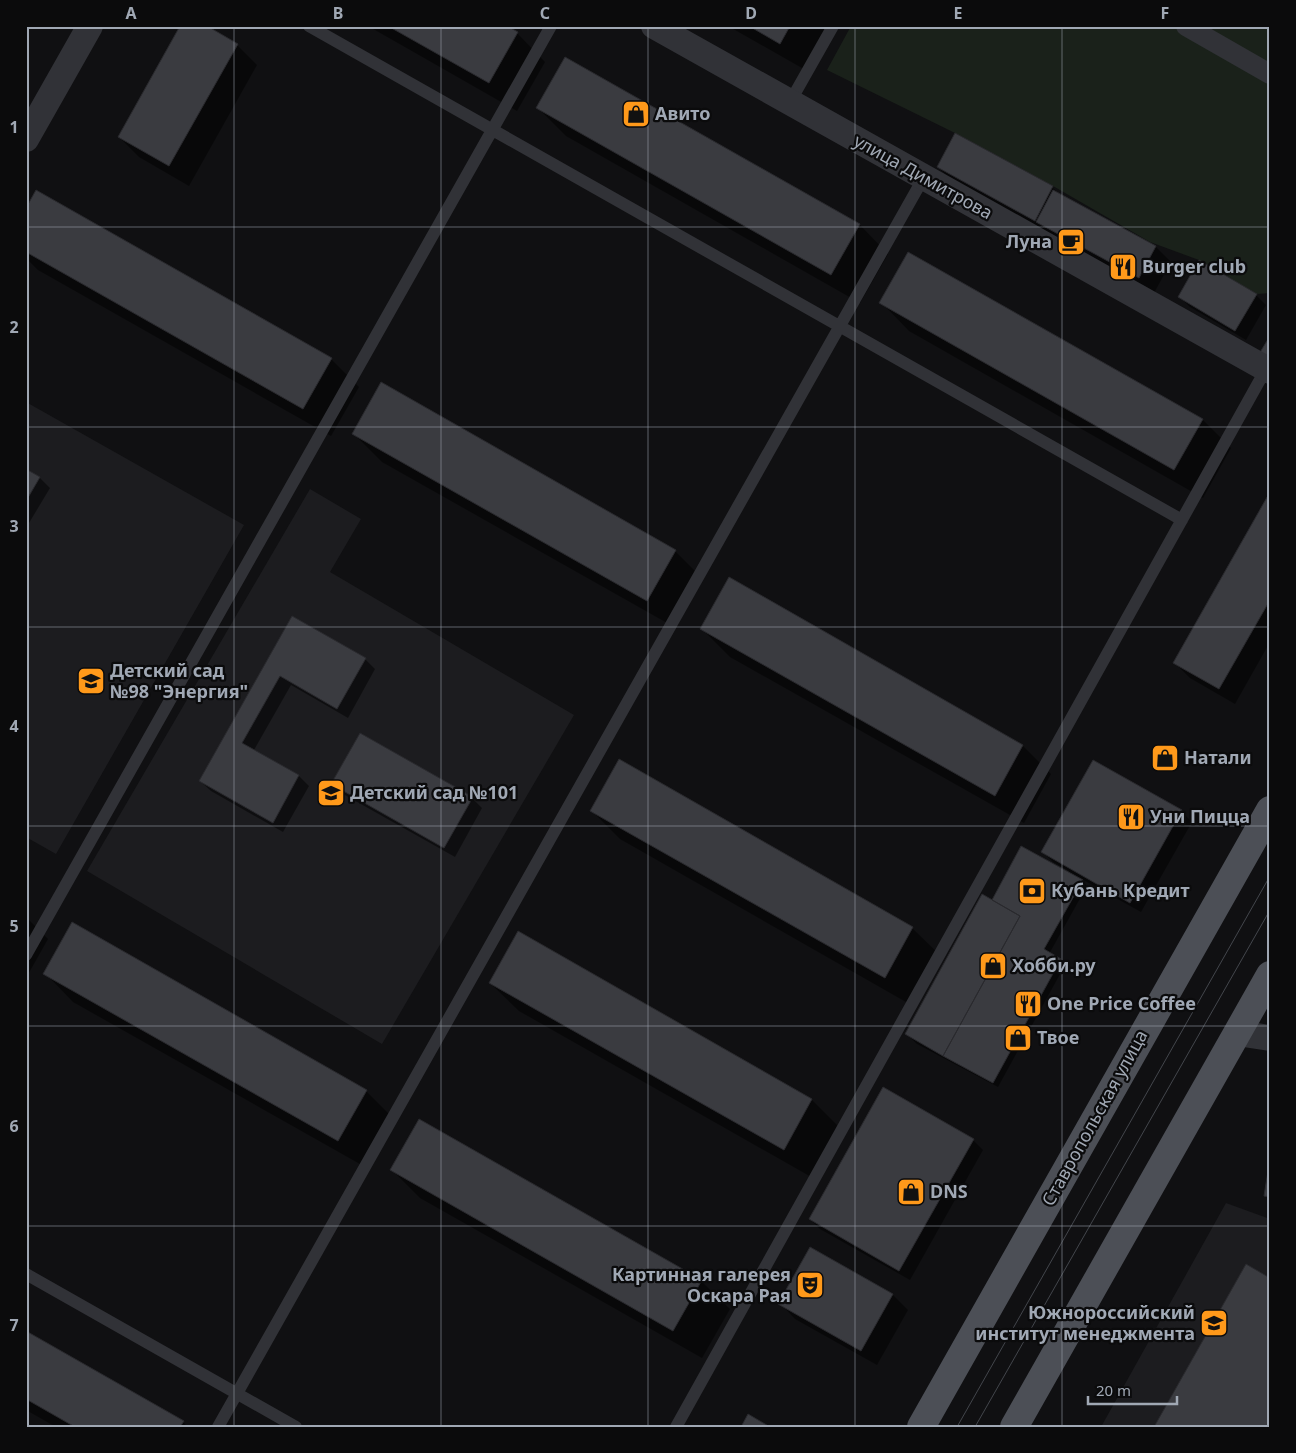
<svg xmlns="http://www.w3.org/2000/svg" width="1296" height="1453" font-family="'Noto Sans',sans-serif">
  <rect width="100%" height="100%" fill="#101012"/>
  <path fill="#1c1c1f" d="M 26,402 L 244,525 L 56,854 L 26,837 Z
    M 310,489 L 361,519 L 330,572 L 574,715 L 382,1044 L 87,871 Z
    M 1226,1203 L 1270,1219 L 1270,1427 L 1101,1427 Z"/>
  <path fill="#1a211a" d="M 851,26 L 1270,26 L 1270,293 L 1257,294 L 1199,260 L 1150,242 L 1053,186 L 955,133 L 827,70 Z"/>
  <path fill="#0007" d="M 368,26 L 504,26 L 517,33 L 545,62 L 517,111 Z
    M 728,26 L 834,26 L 809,72 Z
    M 237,45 L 257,65 L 189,186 L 139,157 L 119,137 Z
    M 566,58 L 860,225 L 888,254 L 860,303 L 566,136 L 538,108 Z
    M 956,135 L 1052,187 L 1060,195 L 1156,247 L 1171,262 L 1154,293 L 953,182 L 938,167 Z
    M 26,211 L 331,359 L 359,387 L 331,436 L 38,270 L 26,258 Z
    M 909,253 L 1203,420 L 1231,448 L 1203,498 L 909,331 L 881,302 Z
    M 1256,295 L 1266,305 L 1246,340 L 1190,307 L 1180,297 Z
    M 353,433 L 675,551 L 703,579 L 676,628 L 382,462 Z
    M 26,470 L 40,478 L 50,488 L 26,528 Z
    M 1270,495 L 1270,642 L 1235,704 L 1190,678 L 1175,663 Z
    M 729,579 L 1023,746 L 1051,774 L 1024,823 L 730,657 L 701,628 Z
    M 292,618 L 365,659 L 375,669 L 348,718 L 291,685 L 254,750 L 299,776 L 309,786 L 283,832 L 211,791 L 200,781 Z
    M 1094,762 L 1181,811 L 1192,822 L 1141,912 L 1078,877 L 1087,886 L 1049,954 L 1065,965 L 998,1087 L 917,1044 L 907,1034 L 992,901 L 1068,873 L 1069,871 L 1053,862 L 1043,852 Z
    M 333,784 L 472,798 L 482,808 L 455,857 L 343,794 Z
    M 591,810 L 912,928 L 941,956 L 913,1006 L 620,839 Z
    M 26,917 L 48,939 L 26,978 Z
    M 518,933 L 812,1100 L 840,1128 L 813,1178 L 519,1011 L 490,983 Z
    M 45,973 L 366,1091 L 394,1119 L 367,1168 L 73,1002 Z
    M 973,1140 L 983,1150 L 910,1280 L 820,1229 L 810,1219 Z
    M 392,1170 L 701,1281 L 730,1309 L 702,1358 L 420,1198 Z
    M 811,1248 L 893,1295 L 908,1310 L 877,1365 L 795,1319 L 780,1303 Z
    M 26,1332 L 183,1422 L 188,1427 L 56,1427 L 26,1410 Z"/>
  <path fill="#3a3b40" stroke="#2a2a2e" d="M 180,26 L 207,26 L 238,44 L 169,166 L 118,137 Z
    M 388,26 L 507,26 L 518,32 L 489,83 Z
    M 749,26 L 790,26 L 780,44 Z
    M 565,57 L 860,224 L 831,275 L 536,108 Z
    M 955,133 L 1053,186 L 1035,221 L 937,167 Z
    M 36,190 L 332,358 L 303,409 L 26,252 L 26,208 Z
    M 1053,190 L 1156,246 L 1139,278 L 1036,222 Z
    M 908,252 L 1203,419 L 1174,470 L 879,303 Z
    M 1199,260 L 1257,294 L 1235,331 L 1178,297 Z
    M 1270,336 L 1270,360 L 1259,354 Z
    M 381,382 L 676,550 L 647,601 L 352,434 Z
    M 26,469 L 40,477 L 26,501 Z
    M 1270,492 L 1270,600 L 1219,689 L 1173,663 Z
    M 729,577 L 1023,745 L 995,796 L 700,629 Z
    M 292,616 L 366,658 L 337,709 L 280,676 L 242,743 L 299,775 L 273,823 L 199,781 Z
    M 360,733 L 473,797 L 444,848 L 331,784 Z
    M 619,759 L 913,927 L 885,978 L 590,811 Z
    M 1093,760 L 1182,810 L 1130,903 L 1041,852 Z
    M 1021,846 L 1083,880 L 1044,949 L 1061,959 L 993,1083 L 943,1056 L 1020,916 L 992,900 Z
    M 982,894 L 1020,916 L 943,1056 L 905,1034 Z
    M 72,922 L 367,1090 L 338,1141 L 43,974 Z
    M 518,931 L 812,1099 L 784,1150 L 489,983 Z
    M 883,1087 L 974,1139 L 899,1271 L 809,1219 Z
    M 419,1119 L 702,1280 L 673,1331 L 390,1170 Z
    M 1270,1159 L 1270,1197 L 1264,1196 Z
    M 810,1247 L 893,1294 L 861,1351 L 778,1304 Z
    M 1246,1264 L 1270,1278 L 1270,1427 L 1154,1427 Z
    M 26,1331 L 184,1421 L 180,1427 L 75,1427 L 26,1399 Z
    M 748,1414 L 770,1427 L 741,1427 Z"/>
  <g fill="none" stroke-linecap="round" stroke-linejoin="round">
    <path stroke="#313237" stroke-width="12" d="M 309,26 L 1182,520
      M 790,102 L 833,26
      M 26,955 L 551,26
      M 26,1274 L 296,1427
      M 218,1427 L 924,177
      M 676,1427 L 1266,369"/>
    <path stroke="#313237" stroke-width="20" d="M 1186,26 L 1270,74"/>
    <path stroke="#313237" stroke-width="26" d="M 654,26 L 1270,371
      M 26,139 L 90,26
      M 1237,1033 L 1270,1038"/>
    <path stroke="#4c4f56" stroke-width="28" d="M 921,1427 L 1270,810
      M 1014,1427 L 1270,975"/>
    <path stroke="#43464c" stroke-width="1" d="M 957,1427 L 1270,876
      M 975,1427 L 1270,910"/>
  </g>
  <path fill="none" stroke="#a0a8b4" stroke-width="1" stroke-opacity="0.55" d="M 234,26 L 234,1427M 441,26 L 441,1427M 648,26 L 648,1427M 855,26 L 855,1427M 1062,26 L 1062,1427M 26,227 L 1270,227M 26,427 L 1270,427M 26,627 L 1270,627M 26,826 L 1270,826M 26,1026 L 1270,1026M 26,1226 L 1270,1226"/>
  <defs>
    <g id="shop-square" transform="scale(1.4375)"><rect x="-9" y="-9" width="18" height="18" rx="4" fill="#ff991a" stroke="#0b0b0c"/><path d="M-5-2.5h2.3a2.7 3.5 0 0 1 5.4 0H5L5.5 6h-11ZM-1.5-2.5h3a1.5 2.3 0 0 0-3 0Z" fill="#111"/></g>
    <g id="cafe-square" transform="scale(1.4375)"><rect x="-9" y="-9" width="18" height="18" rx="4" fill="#ff991a" stroke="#0b0b0c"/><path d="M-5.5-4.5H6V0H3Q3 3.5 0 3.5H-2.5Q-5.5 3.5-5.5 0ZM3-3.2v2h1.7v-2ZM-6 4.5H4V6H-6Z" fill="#111"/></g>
    <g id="restaurant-square" transform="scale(1.4375)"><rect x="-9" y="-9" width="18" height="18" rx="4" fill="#ff991a" stroke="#0b0b0c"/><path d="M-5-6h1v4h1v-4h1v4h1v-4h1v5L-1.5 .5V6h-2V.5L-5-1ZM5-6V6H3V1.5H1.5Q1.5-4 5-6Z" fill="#111"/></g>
    <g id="school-square" transform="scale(1.4375)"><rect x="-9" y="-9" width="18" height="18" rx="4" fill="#ff991a" stroke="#0b0b0c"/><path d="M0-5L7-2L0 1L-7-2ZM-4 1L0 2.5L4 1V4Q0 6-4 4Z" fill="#111"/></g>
    <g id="bank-square" transform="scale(1.4375)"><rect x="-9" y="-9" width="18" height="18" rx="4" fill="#ff991a" stroke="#0b0b0c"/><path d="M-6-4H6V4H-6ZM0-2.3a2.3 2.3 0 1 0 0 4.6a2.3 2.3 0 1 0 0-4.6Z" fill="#111"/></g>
    <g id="theatre-square" transform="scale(1.4375)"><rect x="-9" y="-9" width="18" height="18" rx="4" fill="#ff991a" stroke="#0b0b0c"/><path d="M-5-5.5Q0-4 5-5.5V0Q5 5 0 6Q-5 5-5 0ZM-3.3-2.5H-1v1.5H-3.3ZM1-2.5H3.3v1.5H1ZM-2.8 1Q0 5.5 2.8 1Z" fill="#111"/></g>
    <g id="university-square" transform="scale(1.4375)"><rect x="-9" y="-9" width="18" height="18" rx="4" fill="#ff991a" stroke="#0b0b0c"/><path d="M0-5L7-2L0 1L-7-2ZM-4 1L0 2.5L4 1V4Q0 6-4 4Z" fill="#111"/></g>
  </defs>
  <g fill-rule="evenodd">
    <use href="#shop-square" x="636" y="114"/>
    <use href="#cafe-square" x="1071" y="242"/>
    <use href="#restaurant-square" x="1123" y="267"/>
    <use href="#school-square" x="91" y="681"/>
    <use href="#shop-square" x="1165" y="758"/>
    <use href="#school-square" x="331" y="793"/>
    <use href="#restaurant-square" x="1131" y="817"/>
    <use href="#bank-square" x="1032" y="891"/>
    <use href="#shop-square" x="993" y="966"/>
    <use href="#restaurant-square" x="1028" y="1004"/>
    <use href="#shop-square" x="1018" y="1038"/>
    <use href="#shop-square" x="911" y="1192"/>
    <use href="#theatre-square" x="810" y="1285"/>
    <use href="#university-square" x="1214" y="1323"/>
  </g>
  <g text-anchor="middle" stroke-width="4.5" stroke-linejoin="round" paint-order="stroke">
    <g font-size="18" font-weight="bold" fill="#a0a8b4" stroke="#0b0b0c" text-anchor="start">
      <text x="655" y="120">Авито</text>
      <text x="1052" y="248" text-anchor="end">Луна</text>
      <text x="1142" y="273">Burger club</text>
      <text x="110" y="677">Детский сад<tspan x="110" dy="21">№98 "Энергия"</tspan></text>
      <text x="1184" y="764">Натали</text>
      <text x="350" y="799">Детский сад №101</text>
      <text x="1150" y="823">Уни Пицца</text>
      <text x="1051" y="897">Кубань Кредит</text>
      <text x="1012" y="972">Хобби.ру</text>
      <text x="1047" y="1010">One Price Coffee</text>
      <text x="1037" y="1044">Твое</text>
      <text x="930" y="1198">DNS</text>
      <text x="791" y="1281" text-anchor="end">Картинная галерея<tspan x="791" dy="21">Оскара Рая</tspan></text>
      <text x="1195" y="1319" text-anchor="end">Южнороссийский<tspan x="1195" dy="21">институт менеджмента</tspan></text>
    </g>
    <g font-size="18" fill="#a0a8b4" stroke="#0b0b0c">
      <text transform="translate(923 177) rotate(29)" y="6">улица Димитрова</text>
      <text transform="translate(1095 1118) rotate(-61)" y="6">Ставропольская улица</text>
    </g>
  </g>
  <rect width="1296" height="1453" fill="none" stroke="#0b0b0c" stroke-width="55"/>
  <path d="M1088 1396v8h89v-8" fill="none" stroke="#a0a8b4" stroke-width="2.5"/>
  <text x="1096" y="1396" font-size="15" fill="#a0a8b4" stroke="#0b0b0c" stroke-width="4" paint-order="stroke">20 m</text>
  <rect x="28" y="28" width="1240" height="1398" fill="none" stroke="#a0a8b4" stroke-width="2"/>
  <g font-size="16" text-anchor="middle" font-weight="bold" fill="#a0a8b4">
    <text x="131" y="19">A</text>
    <text x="338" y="19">B</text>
    <text x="545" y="19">C</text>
    <text x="751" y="19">D</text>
    <text x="958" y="19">E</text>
    <text x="1165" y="19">F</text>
    <text x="14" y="133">1</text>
    <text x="14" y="333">2</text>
    <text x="14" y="532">3</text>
    <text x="14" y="732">4</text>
    <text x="14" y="932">5</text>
    <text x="14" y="1132">6</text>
    <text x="14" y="1331">7</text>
  </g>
</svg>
